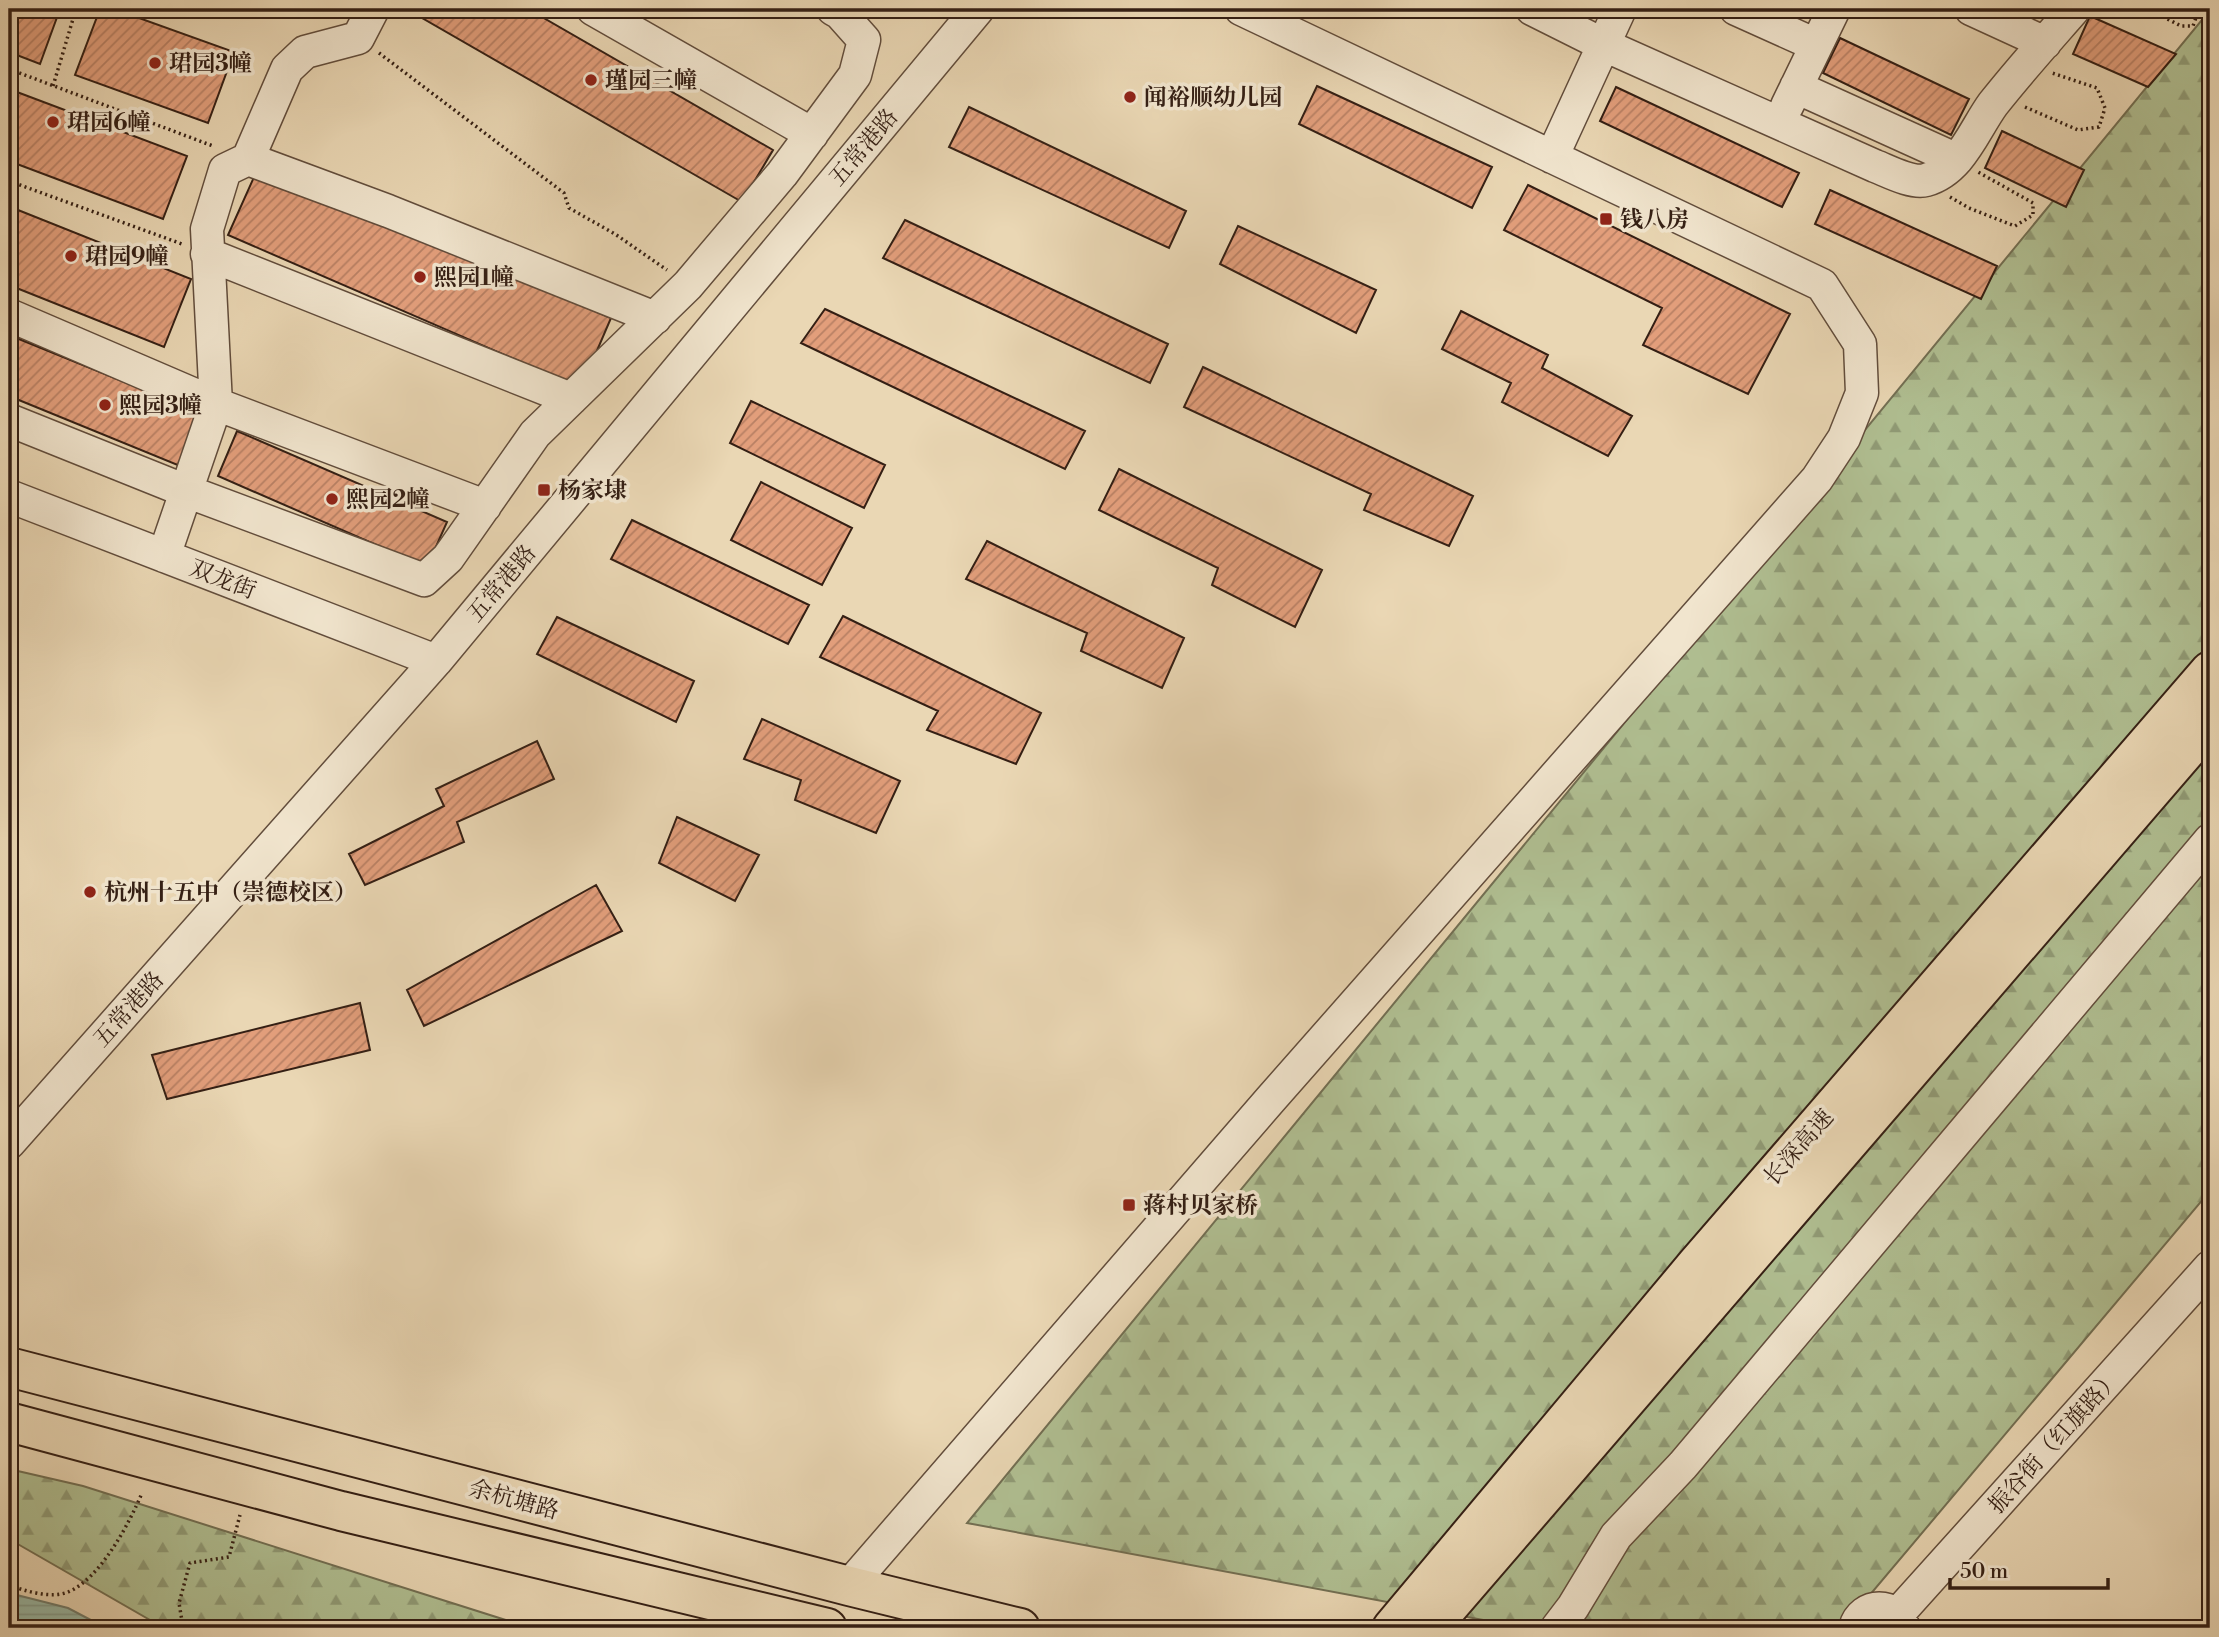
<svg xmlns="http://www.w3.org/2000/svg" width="2219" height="1637" font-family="'Libre Bodoni','Noto Serif SC',serif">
  <defs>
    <pattern id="forest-firs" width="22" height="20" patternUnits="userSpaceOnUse" patternTransform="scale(1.75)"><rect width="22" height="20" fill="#b0bf92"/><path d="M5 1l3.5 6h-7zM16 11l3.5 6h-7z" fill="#909b76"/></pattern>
    <pattern id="water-rules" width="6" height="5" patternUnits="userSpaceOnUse" patternTransform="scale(1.75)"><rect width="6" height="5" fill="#99baa7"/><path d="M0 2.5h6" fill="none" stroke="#849f8f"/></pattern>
    <pattern id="building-hatch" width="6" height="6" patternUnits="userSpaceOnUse" patternTransform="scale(1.75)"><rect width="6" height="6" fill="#e29e7b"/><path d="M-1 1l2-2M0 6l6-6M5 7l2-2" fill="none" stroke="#b88064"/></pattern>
  </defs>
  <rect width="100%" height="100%" fill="#ead7b4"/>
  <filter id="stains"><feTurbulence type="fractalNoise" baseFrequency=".00286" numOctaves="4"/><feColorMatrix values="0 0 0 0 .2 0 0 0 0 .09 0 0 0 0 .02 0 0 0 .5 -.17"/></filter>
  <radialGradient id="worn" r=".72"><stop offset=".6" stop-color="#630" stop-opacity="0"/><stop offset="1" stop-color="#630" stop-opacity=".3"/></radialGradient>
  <path fill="url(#forest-firs)" stroke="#726f53" stroke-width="2" d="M 2210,10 L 2210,1191 L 1842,1628 L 1526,1628 L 967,1523 Z
    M 9,1469 L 83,1486 L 531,1628 L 164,1628 L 9,1539 Z"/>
  <path fill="url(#water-rules)" stroke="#717c6c" stroke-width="2" d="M 9,1593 L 68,1608 L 106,1628 L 9,1628 Z"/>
  <path fill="url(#building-hatch)" stroke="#341f14" stroke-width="2" d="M 9,9 L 60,9 L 40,64 L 9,52 Z
    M 100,9 L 114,9 L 234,52 L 208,123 L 75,75 Z
    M 412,9 L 528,9 L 773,150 L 742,202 L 410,11 Z
    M 2090,16 L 2176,54 L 2148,87 L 2073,54 Z
    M 1840,38 L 1969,99 L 1951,135 L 1823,73 Z
    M 1317,86 L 1492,167 L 1472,208 L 1299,124 Z
    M 1616,87 L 1799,173 L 1782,207 L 1600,121 Z
    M 9,89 L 187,156 L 163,219 L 9,161 Z
    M 969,107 L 1186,211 L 1169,248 L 949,147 Z
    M 2002,131 L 2084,170 L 2066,207 L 1985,168 Z
    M 259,166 L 611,318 L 581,388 L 228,235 Z
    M 1528,185 L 1790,314 L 1748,394 L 1643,345 L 1662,308 L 1504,230 Z
    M 1830,190 L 1997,266 L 1981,299 L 1815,224 Z
    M 18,210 L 191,279 L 164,347 L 9,285 L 9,233 Z
    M 905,220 L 1168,344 L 1150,383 L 883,258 Z
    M 1238,226 L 1376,290 L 1356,333 L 1220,264 Z
    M 825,309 L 1085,431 L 1065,469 L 801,343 Z
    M 1461,311 L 1548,355 L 1542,368 L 1632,416 L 1608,456 L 1502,402 L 1511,383 L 1442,349 Z
    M 9,335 L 201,413 L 180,466 L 9,396 Z
    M 1203,367 L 1473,496 L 1449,546 L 1364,510 L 1371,494 L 1184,407 Z
    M 751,401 L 885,465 L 864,508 L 730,443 Z
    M 237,431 L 447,522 L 427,567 L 218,476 Z
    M 1119,469 L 1322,570 L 1295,627 L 1212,585 L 1218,568 L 1099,510 Z
    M 761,482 L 852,528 L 822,585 L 731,540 Z
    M 632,520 L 809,605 L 788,644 L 611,559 Z
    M 987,541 L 1184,638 L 1162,688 L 1081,651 L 1087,633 L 966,579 Z
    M 843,616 L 1041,713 L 1016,764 L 927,730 L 938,711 L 820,657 Z
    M 557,617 L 694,681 L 676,722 L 537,654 Z
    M 762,719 L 900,781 L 876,833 L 795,800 L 801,780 L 744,759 Z
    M 537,741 L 554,779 L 457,822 L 464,842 L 365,885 L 349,854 L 444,806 L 436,789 Z
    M 677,817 L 759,855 L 735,901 L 659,863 Z
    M 596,885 L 622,931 L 424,1026 L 407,990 Z
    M 360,1003 L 370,1050 L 167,1099 L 152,1055 Z"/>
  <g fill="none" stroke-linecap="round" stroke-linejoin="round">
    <g stroke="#624d3c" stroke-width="35">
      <path id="minor" d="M 593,9 L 812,134
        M 1532,9 L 1604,45 L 1875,166 C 1888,171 1912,184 1926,180 C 1961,170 1974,130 1993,104 C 2019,71 2047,40 2074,9
        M 1736,9 L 1816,45
        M 1971,9 L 2045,43
        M 1796,87 L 1955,159
        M 1787,106 L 1834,9
        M 1552,157 L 1620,9
        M 248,159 L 388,211 L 655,318
        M 207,254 L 571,399
        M 9,315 L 216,404 L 485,506
        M 9,420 L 186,491 L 424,580 L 448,558 L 535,434 L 688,285 L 782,174 L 855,75 L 864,40 L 840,13 L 833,9
        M 9,496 L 436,661
        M 164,556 L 216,404 L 207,229 L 225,170 L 248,159 L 287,69 L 305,52 L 358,38 L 373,9
        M 9,1143 L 436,661 L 978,9
        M 849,1586 L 1270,1100 L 1817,479 L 1844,438 L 1862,393 L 1860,344 L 1822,285 L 1241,9
        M 1897,1615 L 2210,1267
        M 1557,1628 L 1573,1607 L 1616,1536 L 1683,1465 L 2210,840
        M 1855,1628 C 1862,1602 1896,1602 1904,1628"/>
    </g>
    <g stroke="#341f14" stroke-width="42">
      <path id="major" d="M 9,1367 L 849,1586 L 1020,1628
        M 9,1422 L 341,1511 L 827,1628"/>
    </g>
    <g stroke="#341f14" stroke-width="42">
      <path id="highway" d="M 1392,1628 L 1696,1265 L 2210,671
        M 1430,1628 L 2210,723"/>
    </g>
    <path stroke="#341f14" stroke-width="3.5" stroke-dasharray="2 3.5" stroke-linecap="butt" d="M 2148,9 L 2181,26 L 2193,26 L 2199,9
      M 379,53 L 564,193 L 569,208 L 615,234 L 667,270
      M 9,69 L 213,146
      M 53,86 L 76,9
      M 2025,107 L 2078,130 L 2099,127 L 2105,108 L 2097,88 L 2052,73
      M 9,181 L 182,244
      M 1950,197 L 1969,208 L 2015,226 L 2033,215 L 2033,203 L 1978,172
      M 9,1585 C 25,1591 51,1599 68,1592 C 100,1579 129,1524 142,1493
      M 179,1628 L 182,1621 L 179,1603 L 190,1563 L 229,1557 L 240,1515"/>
    <use href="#minor" stroke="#f1e5ce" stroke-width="32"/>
    <use href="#major" stroke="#ead7b4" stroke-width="38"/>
    <use href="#highway" stroke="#ead7b4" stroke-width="38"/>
  </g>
  <g fill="#8f2418" stroke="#f1e5ce" stroke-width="2.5">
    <circle cx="155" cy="63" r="7"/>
    <circle cx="591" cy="80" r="7"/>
    <circle cx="1130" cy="97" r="7"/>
    <circle cx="53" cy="122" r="7"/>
    <rect x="1599" y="212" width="14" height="14" rx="3.5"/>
    <circle cx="71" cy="256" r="7"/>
    <circle cx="420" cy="277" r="7"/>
    <circle cx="105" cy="405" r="7"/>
    <rect x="537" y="483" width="14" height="14" rx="3.5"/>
    <circle cx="332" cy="499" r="7"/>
    <circle cx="90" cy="892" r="7"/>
    <rect x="1122" y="1198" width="14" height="14" rx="3.5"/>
  </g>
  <g text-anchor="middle" stroke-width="7" stroke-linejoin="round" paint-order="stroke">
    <g font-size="23" font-weight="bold" fill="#341f14" stroke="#f1e5ce" text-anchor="start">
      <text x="169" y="71">珺园3幢</text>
      <text x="605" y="88">瑾园三幢</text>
      <text x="1144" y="105">闻裕顺幼儿园</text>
      <text x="67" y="130">珺园6幢</text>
      <text x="1620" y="227">钱八房</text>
      <text x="85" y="264">珺园9幢</text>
      <text x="434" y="285">熙园1幢</text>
      <text x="119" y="413">熙园3幢</text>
      <text x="558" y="498">杨家埭</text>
      <text x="346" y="507">熙园2幢</text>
      <text x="104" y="900">杭州十五中（崇德校区）</text>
      <text x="1143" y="1213">蒋村贝家桥</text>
    </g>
    <g font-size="23" fill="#341f14" stroke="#f1e5ce">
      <text transform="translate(863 147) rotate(-50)" y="8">五常港路</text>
      <text transform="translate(223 579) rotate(21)" y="8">双龙街</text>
      <text transform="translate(501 583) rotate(-50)" y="8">五常港路</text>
      <text transform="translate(128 1009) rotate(-48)" y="8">五常港路</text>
      <text transform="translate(1798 1147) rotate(-49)" y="8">长深高速</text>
      <text transform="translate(2054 1441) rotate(-48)" y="8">振谷街（红旗路）</text>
      <text transform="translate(514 1499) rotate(15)" y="8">余杭塘路</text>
    </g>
  </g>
  <rect width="2219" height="1637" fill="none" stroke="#ead7b4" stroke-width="35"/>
  <rect x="10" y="10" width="2198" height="1616" fill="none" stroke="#341f14" stroke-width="3.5"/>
  <rect x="18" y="18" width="2184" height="1602" fill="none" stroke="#341f14" stroke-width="2"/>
  <path d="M1950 1578v10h158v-10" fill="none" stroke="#341f14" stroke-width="3.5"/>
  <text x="1960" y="1578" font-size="21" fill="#341f14" stroke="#f1e5ce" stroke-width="5" paint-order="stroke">50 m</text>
  <rect width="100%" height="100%" filter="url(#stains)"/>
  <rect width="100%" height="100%" fill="url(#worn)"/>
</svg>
